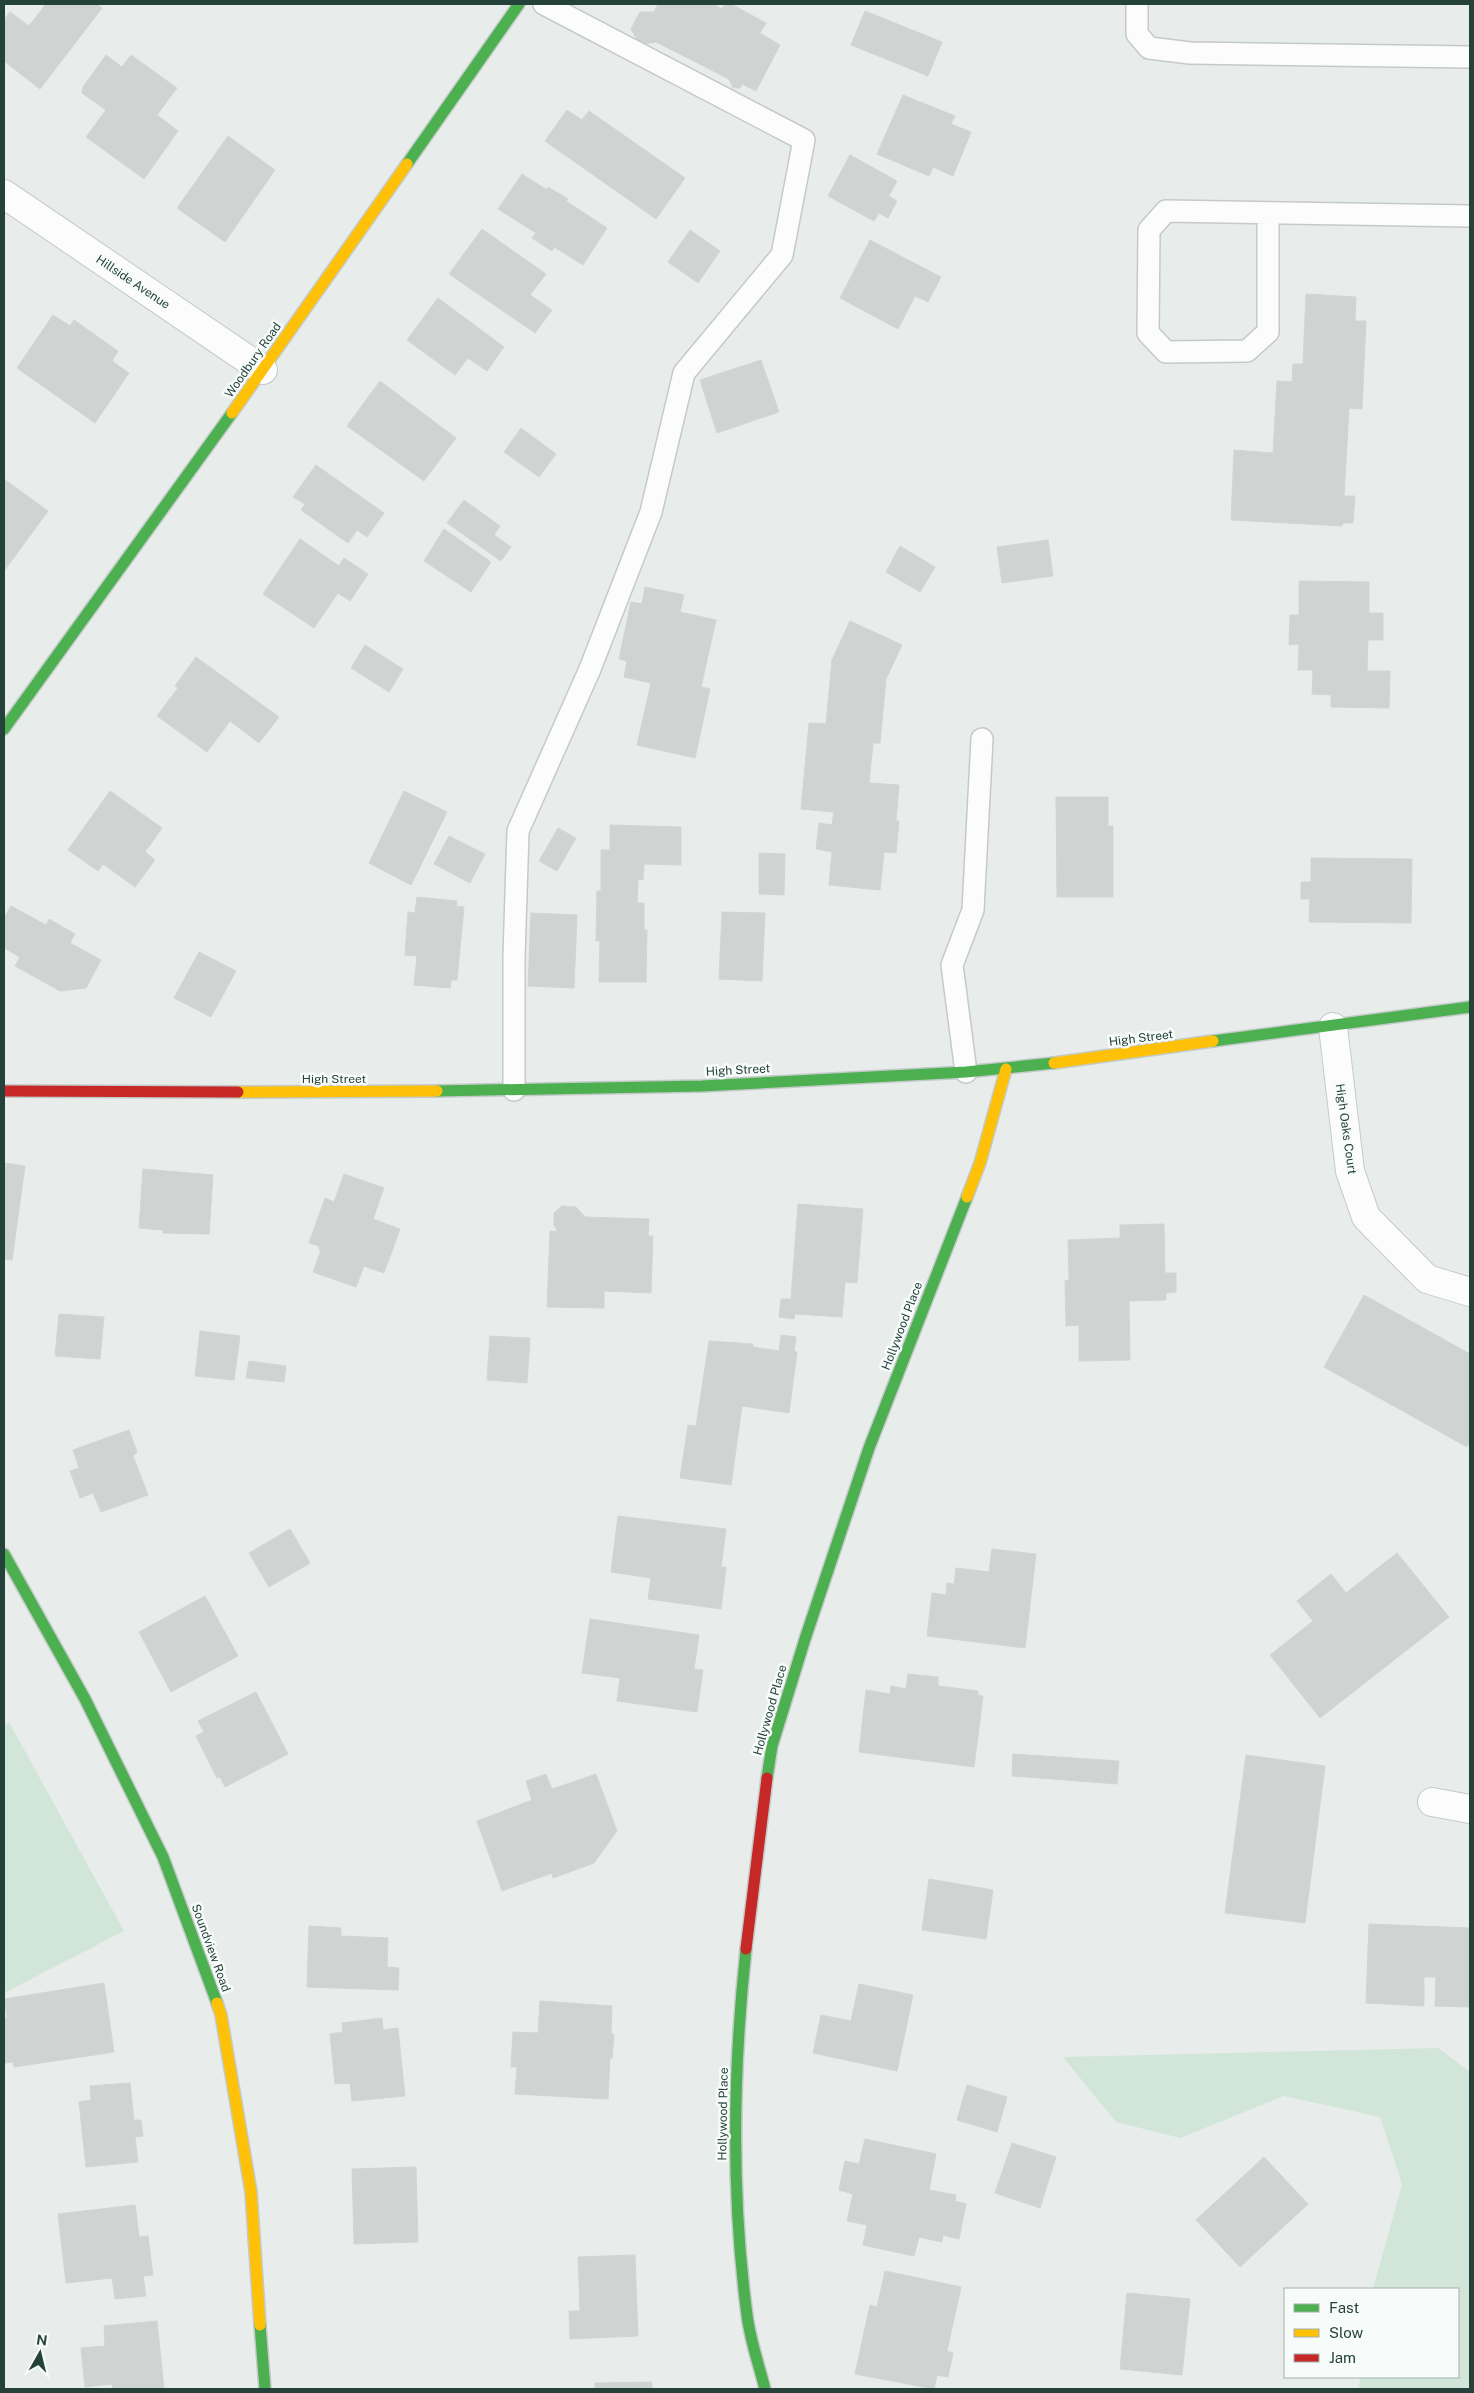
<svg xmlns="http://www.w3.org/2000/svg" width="1474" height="2393" font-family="'Public Sans',sans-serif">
  <rect width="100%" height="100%" fill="#e8edeb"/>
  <path fill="#d1e6d8" d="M 9,1722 L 124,1931 L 4,1993 L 4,1727 Z
    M 1438,2048 L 1470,2072 L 1470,2389 L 1359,2389 L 1360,2377 L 1458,2377 L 1458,2289 L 1373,2289 L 1402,2184 L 1380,2117 L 1284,2096 L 1180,2138 L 1116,2122 L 1063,2057 Z"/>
  <path fill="#cfd4d2" stroke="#d1d6d4" d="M 46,4 L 96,4 L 102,8 L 40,89 L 4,61 L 4,20 L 10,12 L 29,26 Z
    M 658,4 L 713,4 L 722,9 L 725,4 L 731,4 L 766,23 L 760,33 L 780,45 L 756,91 L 742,84 L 740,88 L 733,88 L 729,79 L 656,42 L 640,45 L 631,29 L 640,12 L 654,12 Z
    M 865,11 L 942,42 L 928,76 L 851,45 Z
    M 106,55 L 122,67 L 131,55 L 177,88 L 157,115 L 178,131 L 144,179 L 86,137 L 106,110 L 82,93 L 83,87 Z
    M 903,95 L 955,116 L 951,124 L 971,132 L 953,176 L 933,167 L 929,176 L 877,154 Z
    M 567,110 L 582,120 L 589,111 L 685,178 L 656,219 L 545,141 Z
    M 228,136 L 275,170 L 225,242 L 177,208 Z
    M 850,155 L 897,181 L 889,196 L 897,201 L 888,218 L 879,213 L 874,221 L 828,196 Z
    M 522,174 L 547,190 L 548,187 L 568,199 L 566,201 L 607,228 L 583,265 L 554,247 L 552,251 L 532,238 L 536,233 L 498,209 Z
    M 482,229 L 546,274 L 530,295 L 552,310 L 535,333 L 449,274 Z
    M 690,230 L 720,251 L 698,283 L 668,262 Z
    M 870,240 L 941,277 L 928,302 L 915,296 L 898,329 L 840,298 Z
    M 1306,294 L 1356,297 L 1355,321 L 1366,321 L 1362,409 L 1349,408 L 1344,496 L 1355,496 L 1353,523 L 1343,523 L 1342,526 L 1231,520 L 1234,450 L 1273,453 L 1277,381 L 1292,382 L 1293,364 L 1303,364 Z
    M 438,298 L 504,347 L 487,371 L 468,358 L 455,375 L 407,340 Z
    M 53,315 L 70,326 L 74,320 L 118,351 L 112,361 L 129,373 L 95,423 L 17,368 Z
    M 761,360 L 779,412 L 717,433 L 700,380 Z
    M 380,381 L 456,438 L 424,481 L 347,426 Z
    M 521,428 L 556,454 L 539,477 L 504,452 Z
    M 316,465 L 384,513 L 367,537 L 357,530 L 348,543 L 301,510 L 305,504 L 293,497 Z
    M 4,479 L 48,511 L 4,571 Z
    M 464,500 L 500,526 L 494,535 L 511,547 L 501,561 L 447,523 Z
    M 444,529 L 491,562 L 471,592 L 424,561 Z
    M 300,539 L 339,566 L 344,558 L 368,574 L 350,601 L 338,593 L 314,628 L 263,594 Z
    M 1048,540 L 1053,576 L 1002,583 L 997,547 Z
    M 900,546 L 935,567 L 920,592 L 886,572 Z
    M 1299,581 L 1369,582 L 1369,613 L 1383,613 L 1383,640 L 1368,640 L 1367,671 L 1390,671 L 1389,708 L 1331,707 L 1331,695 L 1312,694 L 1313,670 L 1298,670 L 1299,644 L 1289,645 L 1290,615 L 1299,615 Z
    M 645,587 L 684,595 L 680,612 L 716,620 L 701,687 L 710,689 L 695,758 L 637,745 L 651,683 L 624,677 L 627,661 L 619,659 L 631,602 L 642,604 Z
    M 850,621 L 902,645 L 886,679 L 880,743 L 873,743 L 869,783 L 899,785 L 896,821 L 899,821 L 896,853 L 884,852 L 880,890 L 829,885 L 832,852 L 816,849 L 819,823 L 832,825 L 834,812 L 801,809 L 809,723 L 826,724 L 832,660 Z
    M 365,645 L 403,669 L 389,692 L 351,668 Z
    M 196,657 L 279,717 L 259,743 L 230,721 L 207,752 L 157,716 L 178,688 L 175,686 Z
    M 110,791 L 162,828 L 145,852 L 155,860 L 135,887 L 103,864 L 98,871 L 68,850 Z
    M 404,791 L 447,812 L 411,885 L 369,863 Z
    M 1056,797 L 1108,797 L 1108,826 L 1113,826 L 1113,897 L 1057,897 Z
    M 610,825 L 681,827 L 681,865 L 644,864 L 643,880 L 638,879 L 637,903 L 644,903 L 644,930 L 647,930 L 646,982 L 599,982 L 600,941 L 596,941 L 597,891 L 601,891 L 601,850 L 610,850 Z
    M 558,828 L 576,838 L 557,871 L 539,861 Z
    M 449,836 L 485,854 L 470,883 L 434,864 Z
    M 759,853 L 785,854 L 784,895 L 759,894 Z
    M 1311,858 L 1412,859 L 1411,923 L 1309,922 L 1310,899 L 1301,899 L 1301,882 L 1311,882 Z
    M 417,897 L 457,901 L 456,906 L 464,907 L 457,980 L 451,980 L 450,988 L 414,985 L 417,956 L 405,955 L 408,912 L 415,913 Z
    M 11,906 L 46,925 L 49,919 L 75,934 L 70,943 L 101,960 L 86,988 L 60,991 L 15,966 L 20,957 L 4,948 L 4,918 Z
    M 722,912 L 765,913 L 762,981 L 719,979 Z
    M 531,913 L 577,915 L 574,988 L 528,986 Z
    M 199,952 L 236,971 L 211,1017 L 174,998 Z
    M 4,1163 L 25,1166 L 12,1260 L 4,1259 Z
    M 143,1169 L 213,1175 L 209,1234 L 163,1233 L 163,1230 L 139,1228 Z
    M 344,1174 L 384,1188 L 373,1219 L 400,1229 L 384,1273 L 364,1266 L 356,1287 L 313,1272 L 321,1250 L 319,1249 L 319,1246 L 309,1243 L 325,1198 L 334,1202 Z
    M 798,1204 L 863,1209 L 857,1283 L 845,1282 L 842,1317 L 795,1314 L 794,1319 L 779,1317 L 781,1299 L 791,1299 Z
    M 562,1206 L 576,1207 L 585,1217 L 649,1219 L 648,1236 L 653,1236 L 651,1293 L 604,1291 L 604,1308 L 547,1307 L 550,1231 L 558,1232 L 554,1225 L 554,1213 Z
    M 1164,1224 L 1165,1273 L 1176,1273 L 1176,1292 L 1166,1293 L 1166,1300 L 1129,1301 L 1130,1360 L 1079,1361 L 1079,1325 L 1066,1326 L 1065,1281 L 1069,1280 L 1068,1240 L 1120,1238 L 1120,1225 Z
    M 1364,1295 L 1470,1354 L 1470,1442 L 1467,1447 L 1324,1367 Z
    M 59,1314 L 104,1317 L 100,1359 L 55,1356 Z
    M 200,1331 L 240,1336 L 234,1380 L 195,1376 Z
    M 781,1335 L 796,1337 L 794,1351 L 797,1352 L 789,1413 L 742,1406 L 731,1485 L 680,1478 L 688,1425 L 696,1426 L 709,1341 L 753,1344 L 753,1347 L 779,1351 Z
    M 490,1336 L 530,1338 L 527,1383 L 487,1380 Z
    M 249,1361 L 286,1366 L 284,1382 L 246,1378 Z
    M 129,1430 L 137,1452 L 133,1456 L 148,1495 L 101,1512 L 93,1493 L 80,1498 L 70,1471 L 79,1468 L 73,1450 Z
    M 618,1516 L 726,1529 L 721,1567 L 726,1567 L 721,1609 L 648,1599 L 651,1578 L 611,1572 Z
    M 290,1529 L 310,1563 L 269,1587 L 249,1553 Z
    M 992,1549 L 1036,1554 L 1025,1648 L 927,1636 L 932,1593 L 946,1595 L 947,1583 L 954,1584 L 956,1568 L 989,1572 Z
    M 1397,1553 L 1449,1617 L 1320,1718 L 1270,1655 L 1313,1621 L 1297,1601 L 1331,1574 L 1346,1593 Z
    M 205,1596 L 238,1656 L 171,1692 L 139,1632 Z
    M 590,1619 L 699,1635 L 694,1669 L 703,1670 L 697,1712 L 617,1701 L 620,1678 L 582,1673 Z
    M 908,1674 L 938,1677 L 938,1686 L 978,1691 L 978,1695 L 983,1696 L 974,1767 L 859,1752 L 866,1690 L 890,1694 L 891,1686 L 906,1689 Z
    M 256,1692 L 288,1754 L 225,1787 L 220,1777 L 217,1778 L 196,1736 L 204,1732 L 198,1721 Z
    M 1013,1754 L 1119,1761 L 1117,1784 L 1012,1776 Z
    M 1246,1755 L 1325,1766 L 1305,1923 L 1225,1913 Z
    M 546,1774 L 552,1789 L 596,1774 L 617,1831 L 594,1863 L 553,1878 L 552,1873 L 502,1891 L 477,1821 L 532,1800 L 526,1781 Z
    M 929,1879 L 993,1890 L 986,1939 L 922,1930 Z
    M 1369,1924 L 1470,1928 L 1470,2007 L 1435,2006 L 1436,1977 L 1424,1977 L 1424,2006 L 1366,2003 Z
    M 309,1926 L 341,1928 L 341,1936 L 388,1938 L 387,1967 L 399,1968 L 398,1990 L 307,1987 Z
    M 104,1983 L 114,2052 L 14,2067 L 13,2062 L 4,2063 L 4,2018 L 7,2018 L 4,1999 Z
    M 859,1984 L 913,1995 L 897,2071 L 813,2053 L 821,2015 L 851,2021 Z
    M 540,2001 L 612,2006 L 611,2034 L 614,2034 L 612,2059 L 610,2056 L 608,2099 L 515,2094 L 517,2067 L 511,2067 L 513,2032 L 538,2033 Z
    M 382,2018 L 383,2030 L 398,2028 L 405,2096 L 352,2101 L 350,2083 L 335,2084 L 330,2034 L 343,2032 L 342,2023 Z
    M 130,2083 L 134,2120 L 141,2120 L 143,2136 L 135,2137 L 138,2162 L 86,2167 L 79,2102 L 91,2100 L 90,2086 Z
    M 967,2085 L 1007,2097 L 997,2132 L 957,2120 Z
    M 865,2139 L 936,2154 L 929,2190 L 956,2195 L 955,2201 L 966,2204 L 959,2239 L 943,2235 L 942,2242 L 919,2237 L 914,2256 L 863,2245 L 867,2225 L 847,2221 L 853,2194 L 839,2190 L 845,2161 L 859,2164 Z
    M 1012,2143 L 1056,2157 L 1040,2208 L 995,2193 Z
    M 1264,2157 L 1308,2204 L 1240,2267 L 1196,2220 Z
    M 416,2167 L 418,2242 L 354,2244 L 352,2169 Z
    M 135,2205 L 139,2237 L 148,2236 L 153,2275 L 143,2276 L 146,2296 L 115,2299 L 112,2278 L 66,2283 L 58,2214 Z
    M 635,2255 L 638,2336 L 570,2339 L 569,2311 L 580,2311 L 578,2257 Z
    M 885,2271 L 961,2287 L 947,2351 L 953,2353 L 948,2377 L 937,2375 L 934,2389 L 855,2374 L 870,2305 L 877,2307 Z
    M 1127,2293 L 1190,2299 L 1182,2375 L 1120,2369 Z
    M 157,2321 L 164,2389 L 113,2389 L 112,2384 L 85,2387 L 81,2348 L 105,2346 L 104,2326 Z
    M 652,2382 L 652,2389 L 595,2389 L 595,2383 Z"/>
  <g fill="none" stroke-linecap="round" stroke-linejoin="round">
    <g stroke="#c5cac8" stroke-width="24">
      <path id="lane" d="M 1137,4 L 1137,34 L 1149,48 L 1190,53 L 1470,57
        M 1268,213 L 1268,332 L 1247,351 L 1166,352 L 1148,333 L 1149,230 L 1166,211 L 1470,216
        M 966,1072 L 952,965 L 973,910 L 982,739
        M 514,1090 L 514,957 L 518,831 L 590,669 L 651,512 L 684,373 L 782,255 L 804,140 L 544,4"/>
    </g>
    <g stroke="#c5cac8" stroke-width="30">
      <path id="street" d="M 4,194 L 263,370
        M 1333,1027 L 1350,1171 L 1366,1217 L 1427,1279 L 1470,1292
        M 1432,1802 L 1470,1809"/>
    </g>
    <g stroke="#c3cbc8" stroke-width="14">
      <path id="fast" d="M 407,164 L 519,4
        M 4,729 L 232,413
        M 1213,1041 L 1470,1007
        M 437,1091 L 702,1086 L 966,1072 L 1054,1063
        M 4,1554 L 85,1699 L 163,1857 L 217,2003
        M 767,1778 L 772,1746 L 805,1639 L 869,1448 L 967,1197
        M 746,1949 C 733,2070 731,2194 747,2315 C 750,2340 759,2365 765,2389
        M 260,2325 L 265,2389"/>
    </g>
    <g stroke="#c3cbc8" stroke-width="14">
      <path id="slow" d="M 232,413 L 407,164
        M 1054,1063 L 1213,1041
        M 238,1092 L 437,1091
        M 967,1197 L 980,1163 L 1006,1069
        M 217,2003 L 221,2015 L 251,2192 L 260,2325"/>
    </g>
    <g stroke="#c3cbc8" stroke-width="14">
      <path id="jam" d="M 4,1091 L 238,1092
        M 746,1949 L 767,1778"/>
    </g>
    <use href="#lane" stroke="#fcfcfc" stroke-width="21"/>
    <use href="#street" stroke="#fcfcfc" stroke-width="28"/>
    <use href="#fast" stroke="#4caf50" stroke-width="11"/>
    <use href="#slow" stroke="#ffc107" stroke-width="11"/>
    <use href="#jam" stroke="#c62828" stroke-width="11"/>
  </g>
  <g text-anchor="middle" stroke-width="5" stroke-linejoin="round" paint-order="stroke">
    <g font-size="12" fill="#24423a" stroke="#f7fbf9">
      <text transform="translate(133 282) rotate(34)" y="4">Hillside Avenue</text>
      <text transform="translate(253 360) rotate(-55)" y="4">Woodbury Road</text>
      <text transform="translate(1141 1038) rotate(-7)" y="4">High Street</text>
      <text transform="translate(738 1070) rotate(-3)" y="4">High Street</text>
      <text x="334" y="1083">High Street</text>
      <text transform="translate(1346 1129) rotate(82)" y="4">High Oaks Court</text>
      <text transform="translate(902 1326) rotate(-69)" y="4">Hollywood Place</text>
      <text transform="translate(770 1710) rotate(-74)" y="4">Hollywood Place</text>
      <text transform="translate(211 1948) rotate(70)" y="4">Soundview Road</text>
      <text transform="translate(723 2114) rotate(-89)" y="4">Hollywood Place</text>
    </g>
  </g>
  <rect width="1474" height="2393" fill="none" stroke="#24423a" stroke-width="10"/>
  <rect x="1284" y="2288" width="175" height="90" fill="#f7fbf9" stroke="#a3b1ad"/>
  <rect x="1294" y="2304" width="25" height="8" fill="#4caf50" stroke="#a3b1ad"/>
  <text x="1329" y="2313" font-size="15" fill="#24423a">Fast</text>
  <rect x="1294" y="2329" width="25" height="8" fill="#ffc107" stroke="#a3b1ad"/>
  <text x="1329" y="2338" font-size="15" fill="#24423a">Slow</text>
  <rect x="1294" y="2354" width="25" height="8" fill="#c62828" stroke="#a3b1ad"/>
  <text x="1329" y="2363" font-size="15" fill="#24423a">Jam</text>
  <g transform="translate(40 2353) rotate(8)" stroke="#f7fbf9" stroke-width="4" paint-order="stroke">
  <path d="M0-4L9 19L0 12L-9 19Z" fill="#24423a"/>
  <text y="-8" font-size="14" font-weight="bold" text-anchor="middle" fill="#24423a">N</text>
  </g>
</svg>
